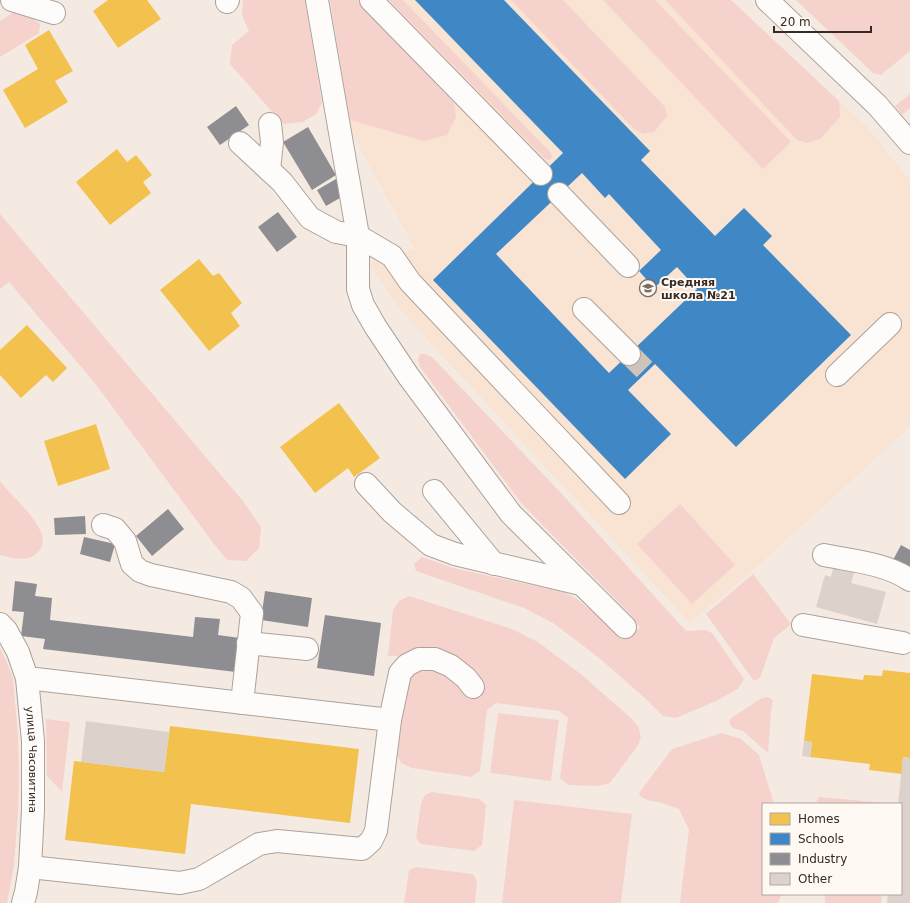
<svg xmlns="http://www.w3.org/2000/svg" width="910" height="903" font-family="'DejaVu Sans',sans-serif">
  <rect width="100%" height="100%" fill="#f4eae2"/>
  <path fill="#f9e3d3" d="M 330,0 L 731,0 L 867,127 L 910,180 L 910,426 L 882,453 L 752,571 L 690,623 L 402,312 L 368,264 L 392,256 L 415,249 L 352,133 Z"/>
  <path fill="#f6d2cd" d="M 243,0 L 305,0 L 322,103 L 316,114 L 303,122 L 283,124 L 230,64 L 232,45 L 249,31 L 242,15 Z
    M 330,0 L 357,0 L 454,103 L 456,117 L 447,135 L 424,141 L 350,120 Z
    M 389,0 L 403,0 L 551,153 L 552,157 L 549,160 L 545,159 Z
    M 511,0 L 563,0 L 665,107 L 667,116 L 654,132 L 643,134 L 634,129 Z
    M 603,0 L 655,0 L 791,142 L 763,169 Z
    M 665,0 L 731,0 L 839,101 L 840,117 L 820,139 L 807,143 L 797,140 Z
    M 796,0 L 910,0 L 910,51 L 881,75 L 873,73 Z
    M 14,12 L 32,18 L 40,24 L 39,33 L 0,57 L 0,21 Z
    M 910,94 L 910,108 L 902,115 L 895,106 Z
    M 0,214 L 243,501 L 261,527 L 259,548 L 246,561 L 227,560 L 214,544 L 94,382 L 9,282 L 0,289 Z
    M 420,354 L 425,354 L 432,357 L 560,492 L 686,631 L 705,630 L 712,633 L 744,679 L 738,689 L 716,701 L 676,718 L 663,716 L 645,698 L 598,657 L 553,623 L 524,608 L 416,571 L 414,564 L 422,557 L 453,568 L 563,592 L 577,599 L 624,637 L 640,628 L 630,614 L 522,504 L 420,367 L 418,360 Z
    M 0,481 C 13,498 32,512 41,532 C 44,538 43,547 38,552 C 28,563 12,558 0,555 Z
    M 680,504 L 735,565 L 692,604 L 637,544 Z
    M 753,574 L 791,624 L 774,638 L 760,678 L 754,681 L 706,614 Z
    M 409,596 L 512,629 L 538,642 L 582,675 L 631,718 L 638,726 L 641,737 L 638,745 L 610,783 L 598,786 L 568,785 L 560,778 L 568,718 L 559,711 L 496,703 L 487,710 L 480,771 L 471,777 L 412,768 L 401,763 L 396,753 L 399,721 L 408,679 L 416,673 L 430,670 L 445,675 L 469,696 L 477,697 L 484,689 L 478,676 L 461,660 L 438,651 L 415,649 L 399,656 L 388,656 L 393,610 L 399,601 Z
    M 0,648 L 5,658 L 13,678 L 18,737 L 19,775 L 18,812 L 14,866 L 7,903 L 0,903 Z
    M 768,697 L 773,700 L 771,711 L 768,753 L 743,731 L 733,728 L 729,723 L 731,718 L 762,698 Z
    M 498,713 L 559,720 L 551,781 L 490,773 Z
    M 46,719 L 70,722 L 62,792 L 47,776 Z
    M 722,733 L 741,739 L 759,755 L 774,804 L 763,804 L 763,894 L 782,894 L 778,903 L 680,903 L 689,830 L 679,809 L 659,802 L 650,801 L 641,797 L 639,793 L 672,749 Z
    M 432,792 L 479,799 L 486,805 L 482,845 L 474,851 L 421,844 L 416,838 L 421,803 L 425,795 Z
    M 819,797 L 886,803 L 887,804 L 817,804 L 816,802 Z
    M 514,800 L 632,814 L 621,903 L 502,903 Z
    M 416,867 L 473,874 L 477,881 L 475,903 L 404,903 L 409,870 Z
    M 825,894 L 882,894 L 881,903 L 825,903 Z"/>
  <path fill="#f2c14e" d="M 108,0 L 147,0 L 161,19 L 118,48 L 93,11 Z
    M 49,30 L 73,71 L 55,81 L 68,102 L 25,128 L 3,90 L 38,69 L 25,45 Z
    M 117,149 L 127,162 L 136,155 L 152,175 L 143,182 L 151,193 L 110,225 L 76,182 Z
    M 199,259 L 213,276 L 219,273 L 242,303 L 231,313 L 240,326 L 209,351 L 160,290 Z
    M 27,325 L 67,368 L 53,382 L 46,375 L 21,398 L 0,375 L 0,350 Z
    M 339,403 L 380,458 L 354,477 L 348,468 L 315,493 L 280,447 Z
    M 96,424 L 110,469 L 58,486 L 44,441 Z
    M 883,670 L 910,673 L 910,758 L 903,757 L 902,774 L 869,770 L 870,764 L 810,757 L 812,742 L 804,741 L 812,674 L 863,680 L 864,675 L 882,676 Z
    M 170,726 L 359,749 L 350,823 L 191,804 L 185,854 L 65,840 L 74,761 L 164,772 Z"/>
  <path fill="#3f88c5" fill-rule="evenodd" d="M 415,0 L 504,0 L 650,151 L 641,160 L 715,236 L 744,208 L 772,236 L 763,245 L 851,335 L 736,447 L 655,364 L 628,390 L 671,434 L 625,479 L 433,280 L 563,153 ZM 582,173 L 605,198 L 609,194 L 661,250 L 639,271 L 654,288 L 677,267 L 697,289 L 609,373 L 496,254 Z"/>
  <path fill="#8d8d92" d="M 236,106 L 249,125 L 220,145 L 207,127 Z
    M 308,127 L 336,175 L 312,190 L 283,142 Z
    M 336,179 L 345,195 L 326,206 L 317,190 Z
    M 278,212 L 297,237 L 277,252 L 258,227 Z
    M 168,509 L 184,529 L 152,556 L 136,536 Z
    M 85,516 L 86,534 L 55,535 L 54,518 Z
    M 84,537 L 115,544 L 110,562 L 80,554 Z
    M 901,545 L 910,550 L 910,569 L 893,560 Z
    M 15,581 L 37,584 L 35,596 L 52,598 L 50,620 L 193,637 L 195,617 L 220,619 L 218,635 L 240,638 L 236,672 L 43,649 L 45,639 L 21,636 L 24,612 L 12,611 Z
    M 265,591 L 312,598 L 308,627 L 261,620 Z
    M 325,615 L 381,623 L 374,676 L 317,668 Z"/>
  <path fill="#ddd1cb" d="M 834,564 L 855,570 L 851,583 L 886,592 L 877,624 L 816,607 L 825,575 L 831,577 Z
    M 86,721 L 169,732 L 164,772 L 81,762 Z
    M 804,741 L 812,742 L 810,757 L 802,756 Z
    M 903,757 L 910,758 L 910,903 L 887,903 L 888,894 L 901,894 L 901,804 L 898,804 Z"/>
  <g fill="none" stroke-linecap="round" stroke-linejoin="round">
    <path stroke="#cec4bb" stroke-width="22" stroke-dasharray="22 11" stroke-linecap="butt" d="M 629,354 L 647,372"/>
    <g stroke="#aca29a" stroke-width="24">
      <g id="minor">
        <path d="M 12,0 L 54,13"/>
        <path d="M 317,0 L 358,236 L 358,289 L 363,305 L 375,326 L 409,377 L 511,514 L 625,627"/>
        <path d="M 371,0 L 541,174"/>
        <path d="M 767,0 L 877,105 L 910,143"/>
        <path d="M 227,2 L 228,0"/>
        <path d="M 240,143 L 282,182 L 310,218 L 336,232 L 358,236 L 392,256 L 410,282 L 619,503"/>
        <path d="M 269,170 L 272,142 L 270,124"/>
        <path d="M 559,194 L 628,266"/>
        <path d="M 584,309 L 629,354"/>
        <path d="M 837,375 L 890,324"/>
        <path d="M 366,484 L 392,512 L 431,545 L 455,554 L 581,584"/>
        <path d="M 434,491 L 494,564"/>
        <path d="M 103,525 L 115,529 L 125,541 L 132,564 L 140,571 L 151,575 L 231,592 L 241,598 L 252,613 L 242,703"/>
        <path d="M 824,555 C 853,561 885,563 910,580"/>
        <path id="s1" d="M 0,624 L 6,630 L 18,652 L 27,678 L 33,741 L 33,810 L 30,867 L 26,892 L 23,903"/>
        <path d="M 803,625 L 903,643"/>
        <path d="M 248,643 L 307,649"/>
        <path d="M 27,678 L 390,720"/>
        <path d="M 30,867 L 180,883 L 199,879 L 259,844 L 277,841 L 362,849 L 371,841 L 376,831 L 390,720 L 400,673 L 407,665 L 419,659 L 435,659 L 451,666 L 466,678 L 473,687"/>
      </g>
    </g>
    <use href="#minor" stroke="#fdfcfb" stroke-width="22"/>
  </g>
  <defs>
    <g id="school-ring" transform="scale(0.9)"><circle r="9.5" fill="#fff9f4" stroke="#786d65" stroke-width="1.5"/><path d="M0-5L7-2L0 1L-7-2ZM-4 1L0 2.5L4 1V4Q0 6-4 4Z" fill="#786d65"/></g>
  </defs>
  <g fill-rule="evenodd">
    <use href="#school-ring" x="648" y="288"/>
  </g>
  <g text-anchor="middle" stroke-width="4" stroke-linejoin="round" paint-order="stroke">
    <g font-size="11" font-weight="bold" fill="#362a21" stroke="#fff9f4" text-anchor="start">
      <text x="661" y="286">Средняя<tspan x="661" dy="13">школа №21</tspan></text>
    </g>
    <g font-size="11" fill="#362a21" stroke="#fff9f4">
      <text dy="4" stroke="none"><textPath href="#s1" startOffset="143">улица Часовитина</textPath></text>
    </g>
  </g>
  <rect x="762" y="803" width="140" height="92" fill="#fff9f4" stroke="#afa6a0"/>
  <rect x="770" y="813" width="20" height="12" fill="#f2c14e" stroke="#afa6a0"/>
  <text x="798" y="823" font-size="12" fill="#362a21">Homes</text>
  <rect x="770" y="833" width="20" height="12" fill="#3f88c5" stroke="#afa6a0"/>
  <text x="798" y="843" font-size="12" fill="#362a21">Schools</text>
  <rect x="770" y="853" width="20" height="12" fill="#8d8d92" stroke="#afa6a0"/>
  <text x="798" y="863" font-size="12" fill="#362a21">Industry</text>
  <rect x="770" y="873" width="20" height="12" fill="#ddd1cb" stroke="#afa6a0"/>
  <text x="798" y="883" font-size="12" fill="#362a21">Other</text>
  <path d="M774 26v6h97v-6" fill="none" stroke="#362a21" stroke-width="2"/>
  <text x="780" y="26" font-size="12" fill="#362a21" stroke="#fff9f4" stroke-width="3" paint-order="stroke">20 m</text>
</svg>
